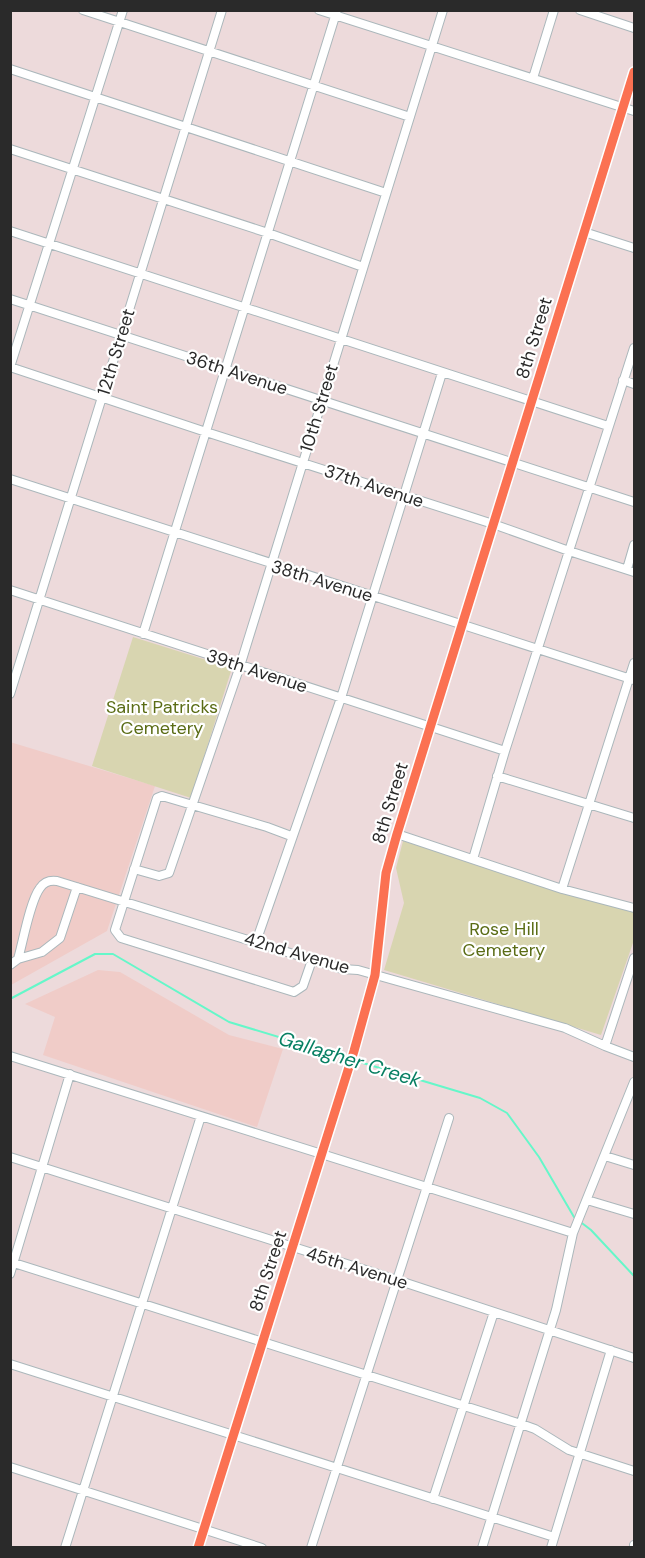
<svg xmlns="http://www.w3.org/2000/svg" width="645" height="1558" font-family="'DM Sans',sans-serif">
  <rect width="100%" height="100%" fill="#eddadb"/>
  <path fill="#f0ccc8" d="M 10,742 L 155,786 L 107,931 L 11,985 Z
    M 98,970 L 120,972 L 229,1035 L 283,1049 L 257,1127 L 43,1055 L 55,1017 L 25,1004 Z"/>
  <path fill="#d8d5b0" d="M 133,637 L 232,668 L 191,798 L 92,766 Z
    M 403,841 L 634,912 L 634,940 L 601,1035 L 384,970 L 404,903 L 396,868 Z"/>
  <g fill="none" stroke-linecap="round" stroke-linejoin="round">
    <path stroke="#65f7c9" stroke-width="2" d="M 10,999 L 95,954 L 113,954 L 229,1022 L 348,1058
      M 353,1060 L 480,1098 L 507,1113 L 539,1157 L 574,1217 L 591,1230 L 634,1276"/>
    <g stroke="#abb7bb" stroke-width="10">
      <path id="minor" d="M 83,10 L 410,117
        M 319,10 L 634,111
        M 580,10 L 634,28
        M 10,69 L 386,193
        M 533,78 L 554,10
        M 10,149 L 268,233 L 363,267
        M 10,231 L 608,426
        M 584,232 L 634,248
        M 10,299 L 634,502
        M 10,367 L 206,432 L 493,524 L 569,551 L 634,572
        M 10,367 L 123,10
        M 623,380 L 634,384
        M 10,479 L 634,680
        M 627,569 L 634,545
        M 10,590 L 505,751
        M 143,634 L 337,10
        M 10,694 L 222,10
        M 497,776 L 634,818
        M 397,834 L 562,889 L 634,908
        M 291,836 L 267,827 L 162,796 L 157,798 L 115,930 L 121,938 L 294,992 L 303,986 L 312,960
        M 473,859 L 505,751 L 634,348
        M 134,869 L 159,876 L 169,873 L 240,666 L 443,10
        M 562,889 L 634,663
        M 256,942 L 341,698 L 442,373
        M 18,959 L 42,952 L 60,938 L 77,887
        M 10,965 L 18,959 C 23,942 30,901 40,888 C 44,882 50,880 57,881 L 342,969 L 358,970 L 565,1028 L 605,1046 L 634,1057
        M 605,1046 L 634,958
        M 10,1056 L 573,1233
        M 605,1156 L 634,1165
        M 10,1157 L 397,1280 L 634,1358
        M 587,1200 L 634,1214
        M 14,1263 L 521,1424 L 535,1429 L 569,1450 L 634,1471
        M 10,1274 L 70,1074
        M 10,1364 L 554,1537
        M 10,1467 L 262,1548
        M 433,1499 L 494,1312
        M 65,1548 L 201,1116
        M 311,1548 L 449,1118
        M 482,1548 L 556,1310 L 573,1233 L 634,1082
        M 551,1548 L 611,1350
        M 634,1548 L 634,1545"/>
    </g>
    <g stroke="#fff" stroke-width="12">
      <path id="major" d="M 198,1548 L 354,1051 L 375,975 L 386,873 L 397,834 L 634,72"/>
    </g>
    <use href="#minor" stroke="#fff" stroke-width="8"/>
    <use href="#major" stroke="#fb7152" stroke-width="9"/>
  </g>
  <g text-anchor="middle" stroke-width="4.5" stroke-linejoin="round" paint-order="stroke">
    <g font-size="18" fill="#2a2a2a" stroke="#fff">
      <text transform="translate(534 338) rotate(-73)" y="6">8th Street</text>
      <text transform="translate(116 352) rotate(-73)" y="6">12th Street</text>
      <text transform="translate(237 373) rotate(18)" y="6">36th Avenue</text>
      <text transform="translate(319 408) rotate(-73)" y="6">10th Street</text>
      <text transform="translate(374 486) rotate(18)" y="6">37th Avenue</text>
      <text transform="translate(322 581) rotate(17)" y="6">38th Avenue</text>
      <text transform="translate(257 671) rotate(18)" y="6">39th Avenue</text>
      <text transform="translate(390 803) rotate(-73)" y="6">8th Street</text>
      <text transform="translate(297 953) rotate(16)" y="6">42nd Avenue</text>
      <text transform="translate(357 1268) rotate(17)" y="6">45th Avenue</text>
      <text transform="translate(268 1271) rotate(-72)" y="6">8th Street</text>
    </g>
    <g font-size="18" fill="#5a6c15" stroke="#fff">
      <text x="162" y="713">Saint Patricks<tspan x="162" dy="21">Cemetery</tspan></text>
      <text x="504" y="935">Rose Hill<tspan x="504" dy="21">Cemetery</tspan></text>
    </g>
    <g font-size="20" font-style="italic" fill="#077f62" stroke="#fff">
      <text transform="translate(350 1059) rotate(17)" y="7">Gallagher Creek</text>
    </g>
  </g>
  <rect width="645" height="1558" fill="none" stroke="#2a2a2a" stroke-width="24"/>
</svg>
